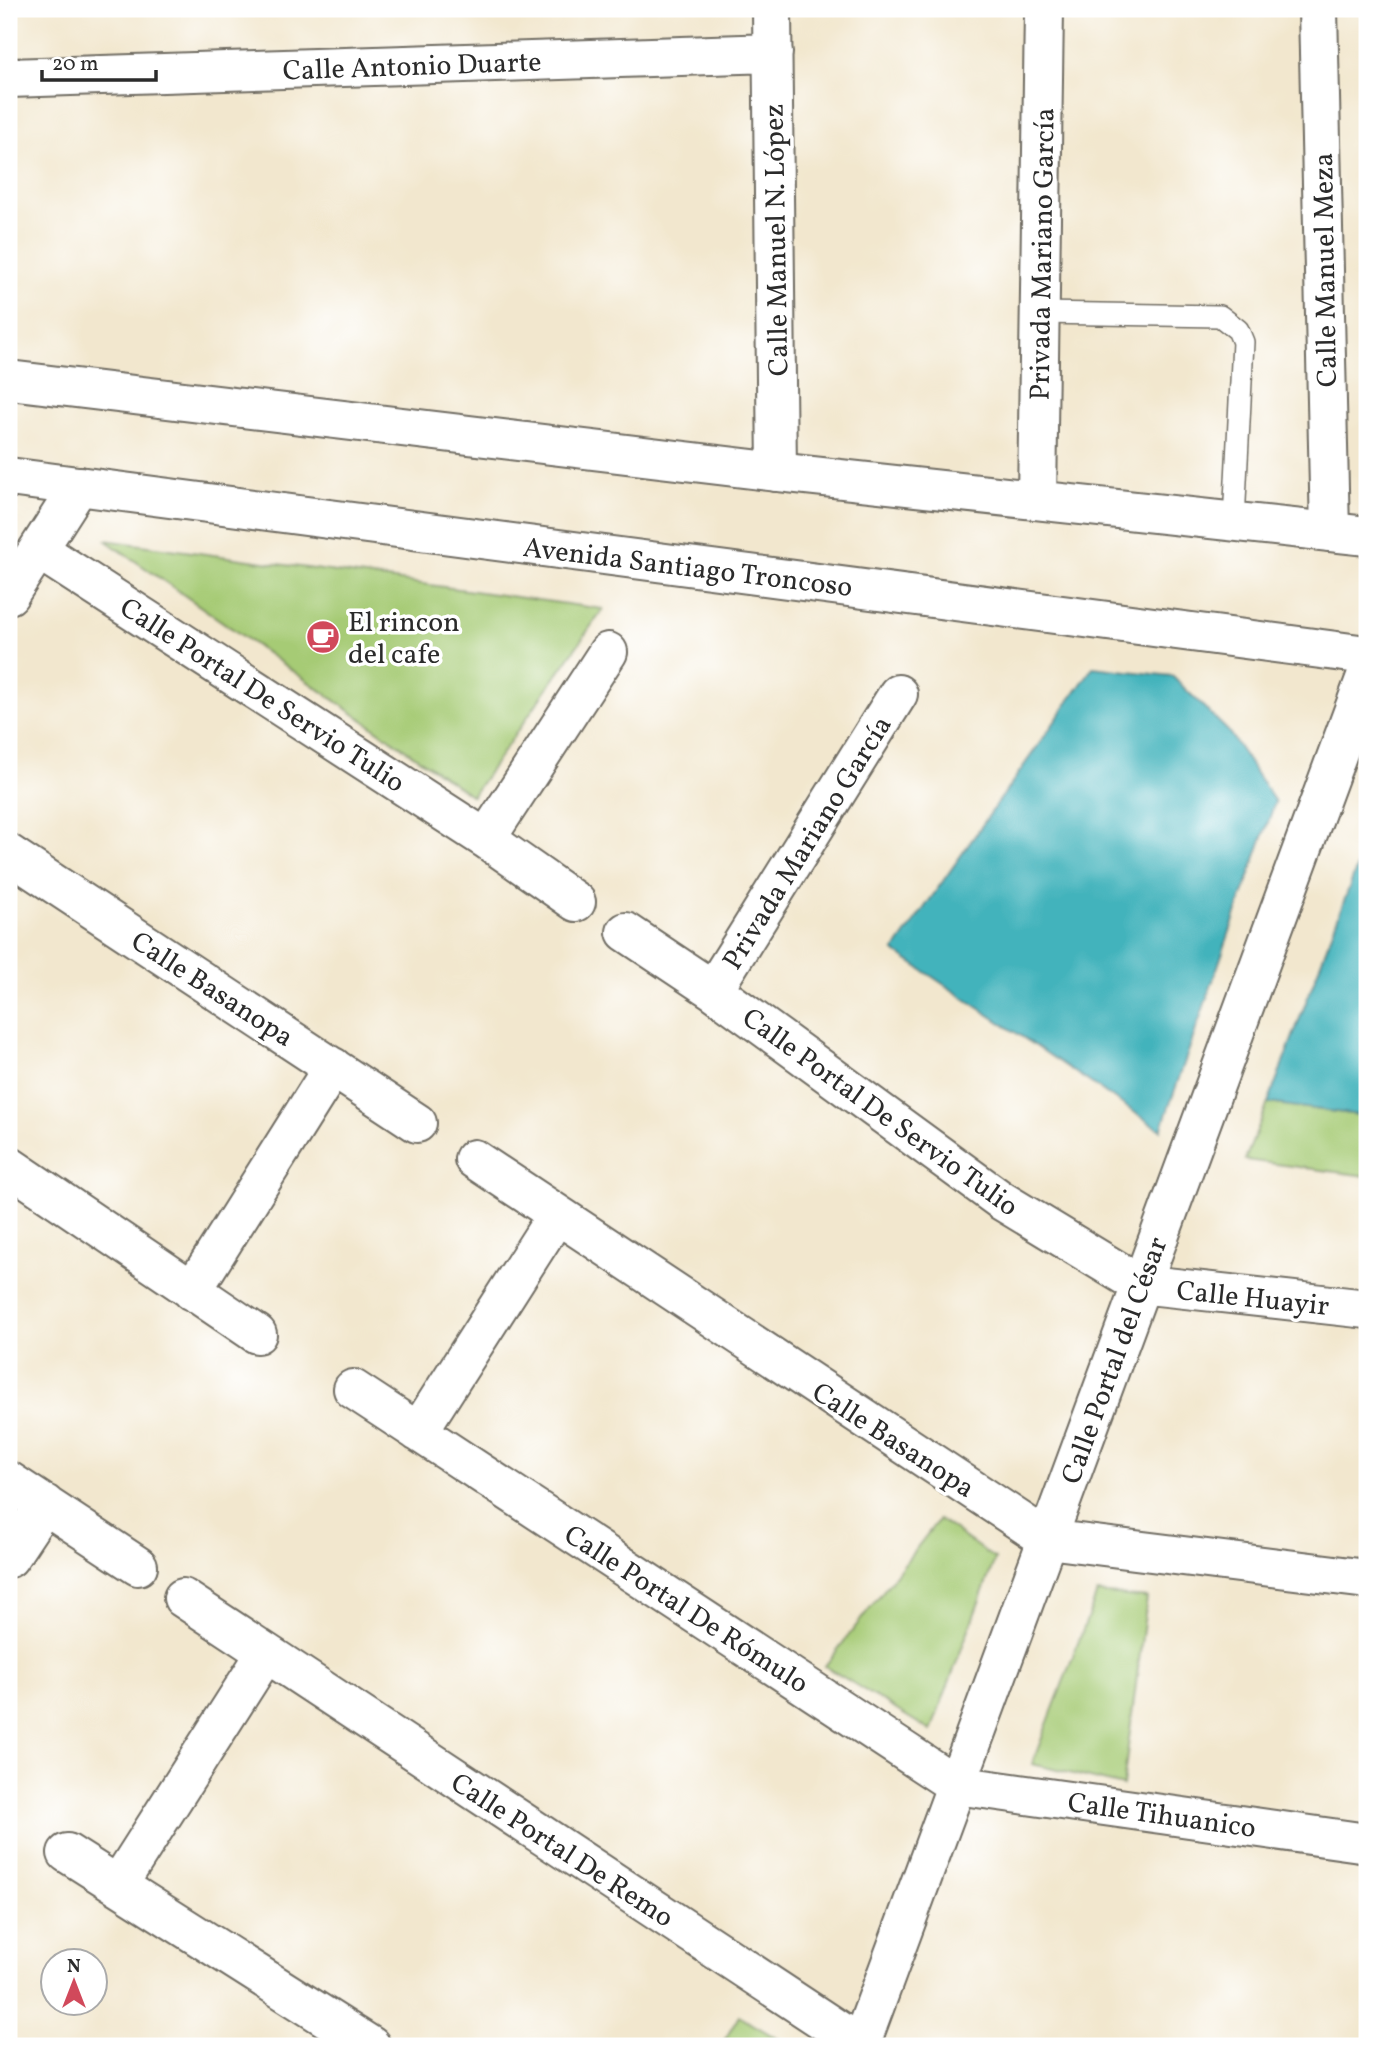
<svg xmlns="http://www.w3.org/2000/svg" width="1376" height="2055" font-family="Vollkorn,serif">
  <rect width="100%" height="100%" fill="#fff"/>
  <filter id="ink" filterUnits="userSpaceOnUse"><feTurbulence type="fractalNoise" baseFrequency=".0143" numOctaves="2"/><feDisplacementMap in="SourceGraphic" scale="14" xChannelSelector="R" yChannelSelector="G"/><feConvolveMatrix kernelMatrix="1 2 1 2 8 2 1 2 1" color-interpolation-filters="sRGB"/></filter>
  <filter id="wash" filterUnits="userSpaceOnUse"><feTurbulence type="fractalNoise" baseFrequency=".00686" numOctaves="4" result="noise"/><feDisplacementMap in="SourceGraphic" scale="28" xChannelSelector="R" yChannelSelector="G"/><feGaussianBlur stdDeviation="1.57" result="paint"/><feColorMatrix in="noise" values="0 0 0 0 0 0 0 0 0 0 0 0 0 0 0 0 0 1.4 0 .05"/><feComposite in="paint" operator="in"/></filter>
  <g filter="url(#wash)">
    <rect width="100%" height="100%" fill="#f2e7ce"/>
    <path fill="#a6cb75" stroke="#687b50" stroke-width="2" d="M 105,540 L 603,609 L 472,796 Z
      M 1268,1103 L 1367,1116 L 1367,1176 L 1245,1160 Z
      M 939,1519 L 995,1559 L 931,1731 L 825,1666 Z
      M 1097,1593 L 1147,1598 L 1123,1786 L 1032,1764 Z
      M 739,2016 L 790,2046 L 721,2046 Z"/>
    <path fill="#43b3bc" stroke="#376f74" stroke-width="2" d="M 1093,667 L 1172,676 L 1228,731 L 1275,802 L 1161,1130 L 894,951 Z
      M 1367,840 L 1367,1116 L 1268,1103 Z"/>
  </g>
  <g filter="url(#ink)">
    <g fill="none" stroke-linecap="round" stroke-linejoin="round">
      <g stroke="#716d64" stroke-width="24">
        <path id="service" d="M 1040,313 L 1220,316 L 1238,330 L 1243,342 L 1234,521"/>
      </g>
      <g stroke="#716d64" stroke-width="42">
        <path id="minor" d="M 772,9 L 777,472
          M 1318,9 L 1330,532
          M 9,78 L 773,53
          M 1037,500 L 1044,9
          M 39,550 L 486,839 L 576,902
          M 9,595 L 79,486
          M 486,839 L 608,652
          M 9,854 L 417,1123
          M 626,932 L 713,990 L 1002,1201 L 1139,1284 L 1367,1309
          M 713,990 L 898,694
          M 474,1159 L 1047,1539 L 1367,1579
          M 9,1166 L 257,1334
          M 192,1291 L 333,1067
          M 353,1389 L 956,1785 L 1367,1843
          M 418,1432 L 556,1216
          M 9,1481 L 138,1566
          M 9,1558 L 45,1504
          M 183,1598 L 862,2046
          M 67,1853 L 371,2046
          M 118,1885 L 266,1653
          M 860,2046 L 1367,674"/>
      </g>
      <g stroke="#716d64" stroke-width="42">
        <path id="secondary" d="M 9,380 L 777,472 L 1367,536
          M 9,477 L 1367,655"/>
      </g>
      <use href="#service" stroke="#fff" stroke-width="21"/>
      <use href="#minor" stroke="#fff" stroke-width="38"/>
      <use href="#secondary" stroke="#fff" stroke-width="38"/>
    </g>
  </g>
  <defs>
    <g id="cafe-disc" transform="scale(1.75)"><circle r="9.5" fill="#d1495b" stroke="#fff"/><path d="M-5.5-4.5H6V0H3Q3 3.5 0 3.5H-2.5Q-5.5 3.5-5.5 0ZM3-3.2v2h1.7v-2ZM-6 4.5H4V6H-6Z" fill="#fff"/></g>
  </defs>
  <g fill-rule="evenodd">
    <use href="#cafe-disc" x="323" y="637"/>
  </g>
  <g text-anchor="middle" stroke-width="7" stroke-linejoin="round" paint-order="stroke">
    <g font-size="28" fill="#2b2b2b" stroke="#fff">
      <text transform="translate(412 65) rotate(-2)" y="10">Calle Antonio Duarte</text>
      <text transform="translate(775 240) rotate(-91)" y="10">Calle Manuel N. López</text>
      <text transform="translate(1041 254) rotate(-89)" y="10">Privada Mariano García</text>
      <text transform="translate(1324 270) rotate(-91)" y="10">Calle Manuel Meza</text>
      <text transform="translate(688 566) rotate(7)" y="10">Avenida Santiago Troncoso</text>
      <text transform="translate(263 694) rotate(33)" y="10">Calle Portal De Servio Tulio</text>
      <text transform="translate(806 842) rotate(-58)" y="10">Privada Mariano García</text>
      <text transform="translate(213 988) rotate(33)" y="10">Calle Basanopa</text>
      <text transform="translate(881 1111) rotate(36)" y="10">Calle Portal De Servio Tulio</text>
      <text transform="translate(1253 1297) rotate(6)" y="10">Calle Huayir</text>
      <text transform="translate(1113 1360) rotate(-70)" y="10">Calle Portal del César</text>
      <text transform="translate(894 1439) rotate(33)" y="10">Calle Basanopa</text>
      <text transform="translate(687 1608) rotate(33)" y="10">Calle Portal De Rómulo</text>
      <text transform="translate(1162 1814) rotate(8)" y="10">Calle Tihuanico</text>
      <text transform="translate(563 1849) rotate(33)" y="10">Calle Portal De Remo</text>
    </g>
    <g font-size="28" fill="#2b2b2b" stroke="#fff" text-anchor="start">
      <text x="348" y="631">El rincon<tspan x="348" dy="32">del cafe</tspan></text>
    </g>
  </g>
  <rect width="1376" height="2055" fill="none" stroke="#fff" stroke-width="35"/>
  <g transform="translate(74 1982)"><circle r="33" fill="#ffffff" stroke="#aaaaaa" stroke-width="2"/>
  <path d="M0-5L12 26L0 18L-12 26Z" fill="#d1495b"/>
  <text y="-10" font-size="19" font-weight="bold" text-anchor="middle" fill="#2b2b2b">N</text>
  </g>
  <path d="M42 70v10h114v-10" fill="none" stroke="#2b2b2b" stroke-width="3.5"/>
  <text x="52" y="70" font-size="21" fill="#2b2b2b" stroke="#ffffff" stroke-width="5" paint-order="stroke">20 m</text>
</svg>
